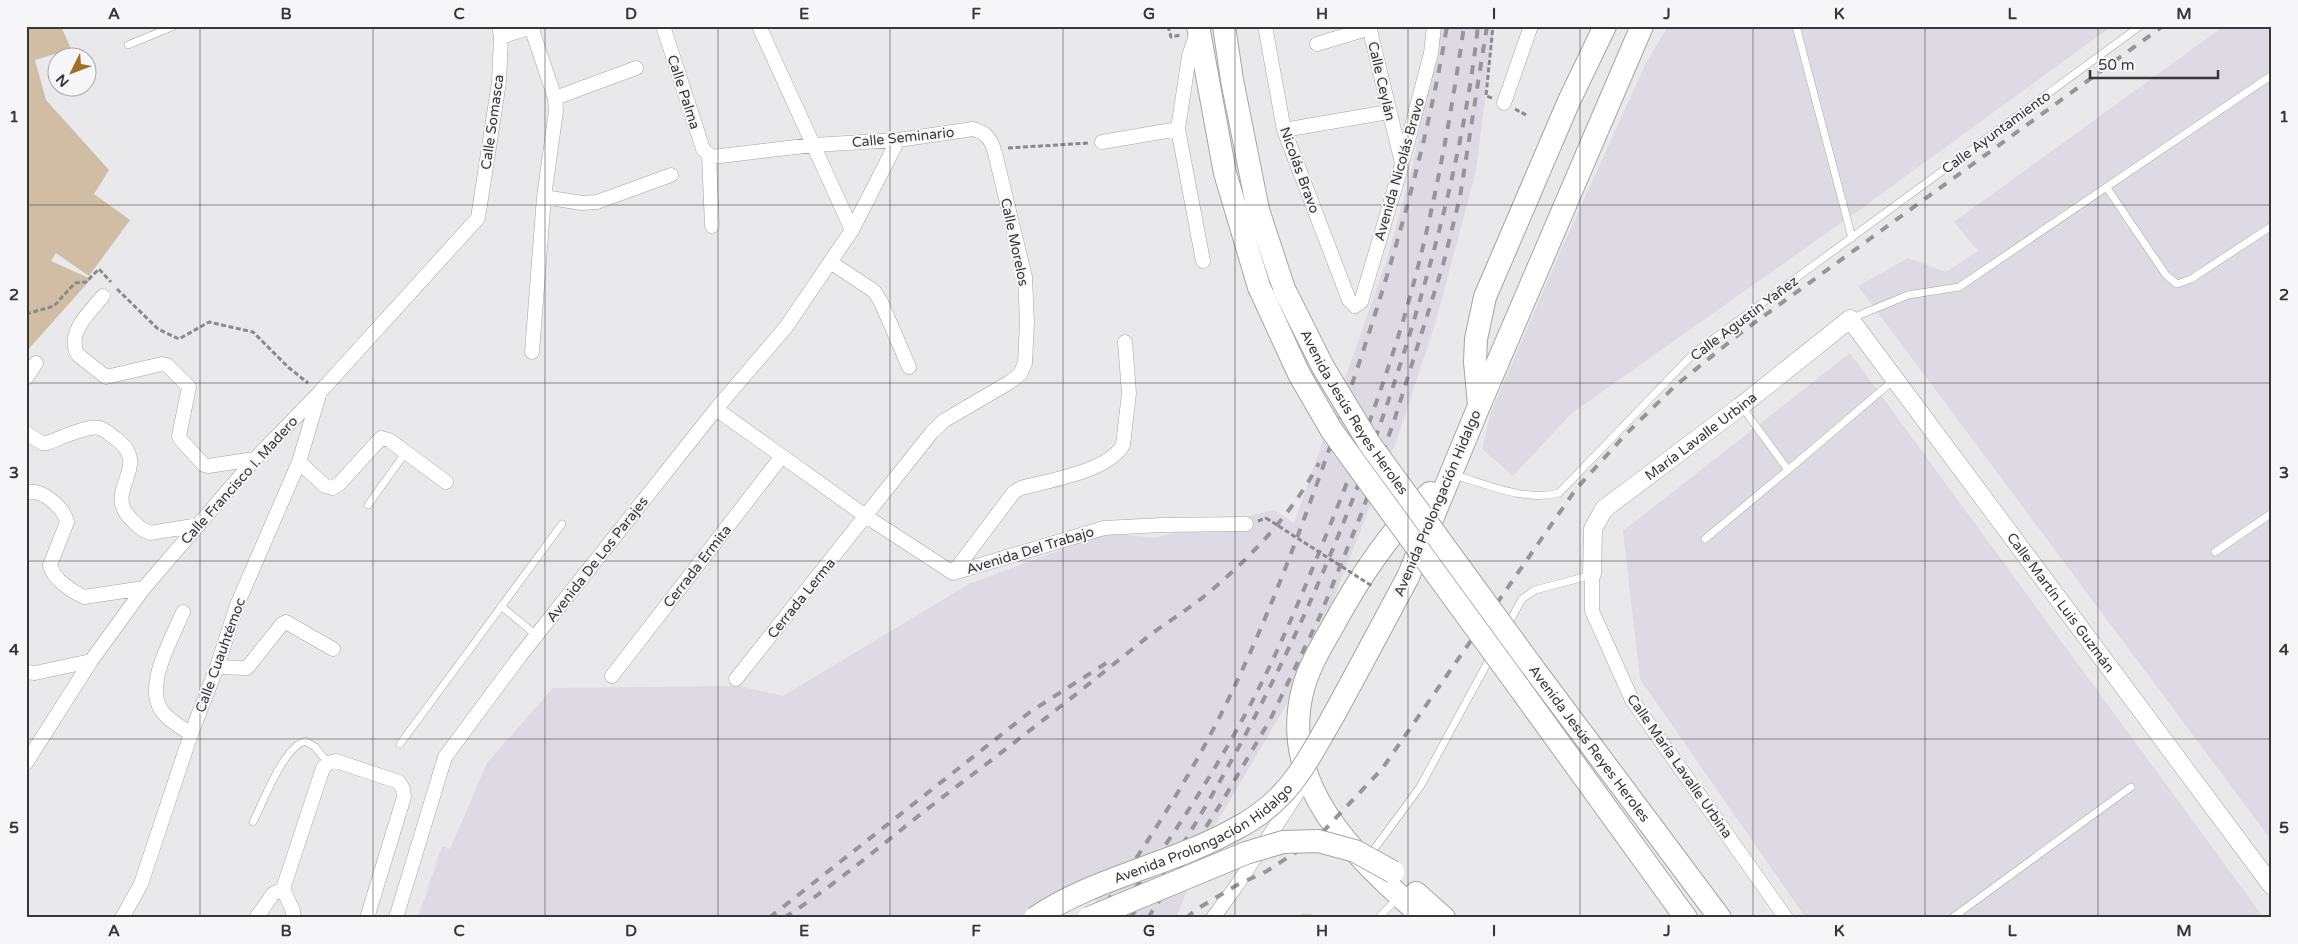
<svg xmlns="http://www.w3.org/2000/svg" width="2298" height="944" font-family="'Varela Round',sans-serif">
  <rect width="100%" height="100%" fill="#e9e8eb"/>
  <path fill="#dedae4" d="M 1441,26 L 1494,26 L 1476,171 L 1437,317 L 1398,436 L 1335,595 L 1291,697 L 1210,834 L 1176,918 L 1084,918 L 1111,878 L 1040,905 L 1023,918 L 418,918 L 442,846 L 450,849 L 487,763 L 553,688 L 739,686 L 783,696 L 969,584 L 1087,540 L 1113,533 L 1153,538 L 1274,510 L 1294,523 L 1387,259 L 1412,167 Z
    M 1668,26 L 2112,26 L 1858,211 L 1572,413 L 1513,476 L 1482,449 L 1491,412 L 1561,250 L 1646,63 Z
    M 2224,26 L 2272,26 L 2272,841 L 1858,286 L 1908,258 L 1946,272 L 1978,251 L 1954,222 Z
    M 1850,353 L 2264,918 L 1806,918 L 1640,679 L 1623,531 Z"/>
  <path fill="#d0bda4" d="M 26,26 L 61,26 L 71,49 L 35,60 L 46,100 L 109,170 L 94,194 L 130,220 L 89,276 L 56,253 L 51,261 L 91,279 L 26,352 Z"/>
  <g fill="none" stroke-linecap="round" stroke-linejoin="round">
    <g stroke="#a5a4a7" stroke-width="8">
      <path id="service" d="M 1796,26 L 1852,238
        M 128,45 L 174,26
        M 2107,188 L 2166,275 L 2177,284 L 2191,279 L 2272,226
        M 1850,319 L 1908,295 L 1959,287 L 2272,75
        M 1788,470 L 1895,379
        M 1454,475 C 1487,484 1524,502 1559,493 L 1694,353 L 2140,26
        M 368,505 L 406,452
        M 1705,539 L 1788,470 L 1742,407
        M 2215,552 L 2272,513
        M 501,606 L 536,635
        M 400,744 L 562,524
        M 253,822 C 264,801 282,749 305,741 L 315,747 L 328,763
        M 1369,856 L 1420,787 L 1522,599 L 1535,590 L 1592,575
        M 1304,918 L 1309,918
        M 1378,918 L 1397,899
        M 1952,918 L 2131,787"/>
    </g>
    <g stroke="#a5a4a7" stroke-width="15">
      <path id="minor" d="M 663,26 L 703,149 L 712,157 L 813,145 L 898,140 L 973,129 C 987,133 991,139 995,153 L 1025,277 L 1027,322 L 1025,363 L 1020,374 L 1010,382 L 945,420 L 932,432 L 736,679
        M 759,26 L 852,230
        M 1265,26 L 1284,130 L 1349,300 L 1355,306 L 1361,302 L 1402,164 L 1431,53 L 1434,26
        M 1369,26 L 1402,163
        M 531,27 L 555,98 L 556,111 L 544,197 L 532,352
        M 501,37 L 534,26
        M 1317,44 L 1370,28
        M 555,98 L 636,68
        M 1504,103 L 1531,26
        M 1178,129 L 1203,261
        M 1284,130 L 1388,112
        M 1102,142 L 1178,129 L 1189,56 L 1197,33
        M 709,155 L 712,226
        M 544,197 L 582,203 L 597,202 L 671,175
        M 830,262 L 874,291 L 881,302 L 909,367
        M 103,296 C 91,311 65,333 78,355 L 106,377 L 162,364 L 167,365 L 189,387 L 179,436 L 181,440 L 204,465 L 208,466 L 255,459
        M 26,378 L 36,363
        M 716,409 L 867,517 L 953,573 L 1104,528 L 1162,525 L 1246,524
        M 26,433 L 42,443 L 47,443 C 58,439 88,425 99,428 C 105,429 110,435 115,438 C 155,467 100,490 132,520 C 138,526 142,530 150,533 L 199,525
        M 299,462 L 325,486 L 333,488 L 340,483 L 381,438 L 389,440 L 446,482
        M 26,493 C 41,487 64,508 67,522 L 50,565 C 53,579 71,591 84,597 L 144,588
        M 953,573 L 1014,492 L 1021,488 C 1050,480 1107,472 1123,445 L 1129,393 L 1125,342
        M 1592,574 L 1592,611 L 1632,700 L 1786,918
        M 183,612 C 173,637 147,680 159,706 C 164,718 181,727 191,734
        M 217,667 L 247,668 L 282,624 L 286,622 L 333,649
        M 26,672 L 35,673 L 91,661
        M 612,676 L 782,456
        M 26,763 L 91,661 L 144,588 L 255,459 L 320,392 L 478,218 L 499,82 L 501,37 L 499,26
        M 283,889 L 293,911 L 293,918
        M 122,918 L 141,884 L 191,734 L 217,667 L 237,605 L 299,462 L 319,395
        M 256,918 L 273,894 L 283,889 L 323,768 L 328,763 L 336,761 L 399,782 L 403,789 L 404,797 L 367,918
        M 396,918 L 445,757 L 520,656 L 716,409 L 786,327 L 852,230 L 898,140
        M 1213,918 L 1237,885 L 1306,780"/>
    </g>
    <g stroke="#a5a4a7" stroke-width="19">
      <g id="tertiary">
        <path id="s1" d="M 1592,574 L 1593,529 L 1604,509 L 1741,406 L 1850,319 L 2272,886"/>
      </g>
    </g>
    <g stroke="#a5a4a7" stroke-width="24">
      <g id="trunk">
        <path d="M 1198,26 L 1225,173 L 1259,287"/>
        <path d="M 1224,26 L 1232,80 L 1258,210 L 1284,289"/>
        <path d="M 1479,405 L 1475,362 L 1476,339 L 1485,297 L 1569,101 L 1605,26"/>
        <path d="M 1408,577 L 1479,406 L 1642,26"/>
        <path id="s2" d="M 1531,665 L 1720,918"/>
        <path d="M 1518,686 L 1686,918"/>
        <path d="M 1416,893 L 1444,918"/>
        <path d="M 1424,918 C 1359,859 1277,788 1303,689 C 1309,666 1322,645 1334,624 C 1360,576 1390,531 1430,493"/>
      </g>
    </g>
    <path stroke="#8a898c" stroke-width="3" stroke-dasharray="5 2.5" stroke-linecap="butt" d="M 1168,26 L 1171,37 L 1181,35
      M 1492,98 L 1486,96 L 1493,26
      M 1515,109 L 1528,116
      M 1008,148 L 1089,143
      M 117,289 L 158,329 L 179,339 L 209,322 L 253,332 L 288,367 L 308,383
      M 26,314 L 54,306 L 75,283 L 86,282 L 99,269 L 111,282
      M 1258,521 L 1266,518"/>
    <use href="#service" stroke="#fff" stroke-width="7"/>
    <use href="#minor" stroke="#fff" stroke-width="14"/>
    <use href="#tertiary" stroke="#fff" stroke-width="18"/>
    <use href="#trunk" stroke="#fff" stroke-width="22"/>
    <path stroke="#969598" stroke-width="4" stroke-dasharray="9 9" stroke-linecap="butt" d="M 769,918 L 1030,712 L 1111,660
      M 784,918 C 844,879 896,832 952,790 C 1016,742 1078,693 1140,643 C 1163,624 1190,609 1213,589 C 1255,553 1293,512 1319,463
      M 1096,918 C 1139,855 1181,792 1216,724 C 1270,619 1309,507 1348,396 C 1389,276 1426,152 1447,26
      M 1114,918 C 1158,857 1200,796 1236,731 C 1269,673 1295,612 1320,550 C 1351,475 1379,399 1403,321 C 1431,227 1450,124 1464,26
      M 1130,918 C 1148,892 1169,866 1186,839 C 1281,683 1353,517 1407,343 C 1439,239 1466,135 1478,26
      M 1148,918 L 1220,805 L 1270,720 L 1320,616 L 1362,512 L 1395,418 L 1443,265 L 1460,197 L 1487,26
      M 1186,918 L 1197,909 L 1237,885 L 1267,871 L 1316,839 L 1382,769 L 1576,489 L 1626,434 L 1675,386 L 1743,331 L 2163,26"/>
    <g stroke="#a5a4a7" stroke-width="24" stroke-linecap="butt">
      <g id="trunk-bridge">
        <path d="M 1259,287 L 1299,374 L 1332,431 L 1518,686"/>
        <path id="s3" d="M 1284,289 L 1323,367 L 1369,443 L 1531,665"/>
        <path id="s4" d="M 1035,918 C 1095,877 1171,865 1235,829 C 1253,820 1270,807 1283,793 C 1301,774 1314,749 1327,727 C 1355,677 1381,627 1408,577"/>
        <path d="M 1089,918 L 1246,853 L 1283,842 L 1318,841 L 1355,851 L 1393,872"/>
      </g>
    </g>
    <path stroke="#8a898c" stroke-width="3" stroke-dasharray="5 2.5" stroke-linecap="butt" d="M 1266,518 L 1372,586"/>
    <use href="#trunk-bridge" stroke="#fff" stroke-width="22"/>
  </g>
  <path fill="none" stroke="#373638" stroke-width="1" stroke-opacity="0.55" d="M 200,26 L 200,918M 373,26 L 373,918M 545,26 L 545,918M 718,26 L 718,918M 890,26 L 890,918M 1063,26 L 1063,918M 1235,26 L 1235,918M 1408,26 L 1408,918M 1580,26 L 1580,918M 1753,26 L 1753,918M 1925,26 L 1925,918M 2098,26 L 2098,918M 26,205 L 2272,205M 26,383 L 2272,383M 26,561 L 2272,561M 26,739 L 2272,739"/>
  <g text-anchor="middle" stroke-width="4" stroke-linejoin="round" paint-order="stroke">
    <g font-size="14" fill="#373638" stroke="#f6f5f8">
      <text transform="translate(1382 81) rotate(77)" y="5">Calle Ceylán</text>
      <text transform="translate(684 92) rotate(72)" y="5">Calle Palma</text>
      <text transform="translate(492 122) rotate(-82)" y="5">Calle Somasca</text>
      <text transform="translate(1996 132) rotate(-36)" y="5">Calle Ayuntamiento</text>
      <text transform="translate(903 137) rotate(-6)" y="5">Calle Seminario</text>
      <text transform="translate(1399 169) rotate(-74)" y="5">Avenida Nicolás Bravo</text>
      <text transform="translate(1300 170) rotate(70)" y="5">Nicolás Bravo</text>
      <text transform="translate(1015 242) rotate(78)" y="5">Calle Morelos</text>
      <text transform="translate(1744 318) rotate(-37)" y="5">Calle Agustín Yañez</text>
      <text dy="5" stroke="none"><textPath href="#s3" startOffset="142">Avenida Jesús Reyes Heroles</textPath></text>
      <text dy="5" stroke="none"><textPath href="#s1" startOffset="189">María Lavalle Urbina</textPath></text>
      <text transform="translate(239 480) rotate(-48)" y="5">Calle Francisco I. Madero</text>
      <text transform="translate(1437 503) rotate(-67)" y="5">Avenida Prolongación Hidalgo</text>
      <text transform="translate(1030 550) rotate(-17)" y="5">Avenida Del Trabajo</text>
      <text transform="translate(597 559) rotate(-52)" y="5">Avenida De Los Parajes</text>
      <text transform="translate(697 566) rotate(-52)" y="5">Cerrada Ermita</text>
      <text transform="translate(801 598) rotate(-51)" y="5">Cerrada Lerma</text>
      <text dy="5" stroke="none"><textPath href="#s1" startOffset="732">Calle Martín Luis Guzmán</textPath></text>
      <text transform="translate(220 655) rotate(-70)" y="5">Calle Cuauhtémoc</text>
      <text dy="5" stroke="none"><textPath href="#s2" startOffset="98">Avenida Jesús Reyes Heroles</textPath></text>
      <text transform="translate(1680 766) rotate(55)" y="5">Calle María Lavalle Urbina</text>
      <text dy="5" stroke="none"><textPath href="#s4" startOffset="189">Avenida Prolongación Hidalgo</textPath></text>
    </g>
  </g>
  <rect width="2298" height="944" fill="none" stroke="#f6f5f8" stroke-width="55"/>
  <g transform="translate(72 72) rotate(228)"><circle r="24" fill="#f6f5f8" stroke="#aaa9ab"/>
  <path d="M0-4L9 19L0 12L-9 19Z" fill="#9f6f23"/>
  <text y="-8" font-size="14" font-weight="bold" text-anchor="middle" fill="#373638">N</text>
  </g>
  <path d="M2090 70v8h128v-8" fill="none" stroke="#373638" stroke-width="2.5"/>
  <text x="2098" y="70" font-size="15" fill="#373638" stroke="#f6f5f8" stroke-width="4" paint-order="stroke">50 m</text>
  <rect x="28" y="28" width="2242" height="888" fill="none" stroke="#373638" stroke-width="2"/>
  <g font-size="16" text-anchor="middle" font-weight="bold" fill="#373638">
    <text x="114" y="19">A</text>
    <text x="286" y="19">B</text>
    <text x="459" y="19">C</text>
    <text x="631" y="19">D</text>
    <text x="804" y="19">E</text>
    <text x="976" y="19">F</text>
    <text x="1149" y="19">G</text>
    <text x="1322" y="19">H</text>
    <text x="1494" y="19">I</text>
    <text x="1667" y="19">J</text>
    <text x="1839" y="19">K</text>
    <text x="2012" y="19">L</text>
    <text x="2184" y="19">M</text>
    <text x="14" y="122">1</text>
    <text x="2284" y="122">1</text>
    <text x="14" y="300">2</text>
    <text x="2284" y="300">2</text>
    <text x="14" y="478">3</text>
    <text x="2284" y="478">3</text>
    <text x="14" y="655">4</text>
    <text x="2284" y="655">4</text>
    <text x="14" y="833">5</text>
    <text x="2284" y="833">5</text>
    <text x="114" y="936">A</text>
    <text x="286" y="936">B</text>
    <text x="459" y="936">C</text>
    <text x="631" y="936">D</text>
    <text x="804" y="936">E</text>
    <text x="976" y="936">F</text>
    <text x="1149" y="936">G</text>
    <text x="1322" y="936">H</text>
    <text x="1494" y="936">I</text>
    <text x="1667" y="936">J</text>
    <text x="1839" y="936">K</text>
    <text x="2012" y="936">L</text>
    <text x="2184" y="936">M</text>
  </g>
</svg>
